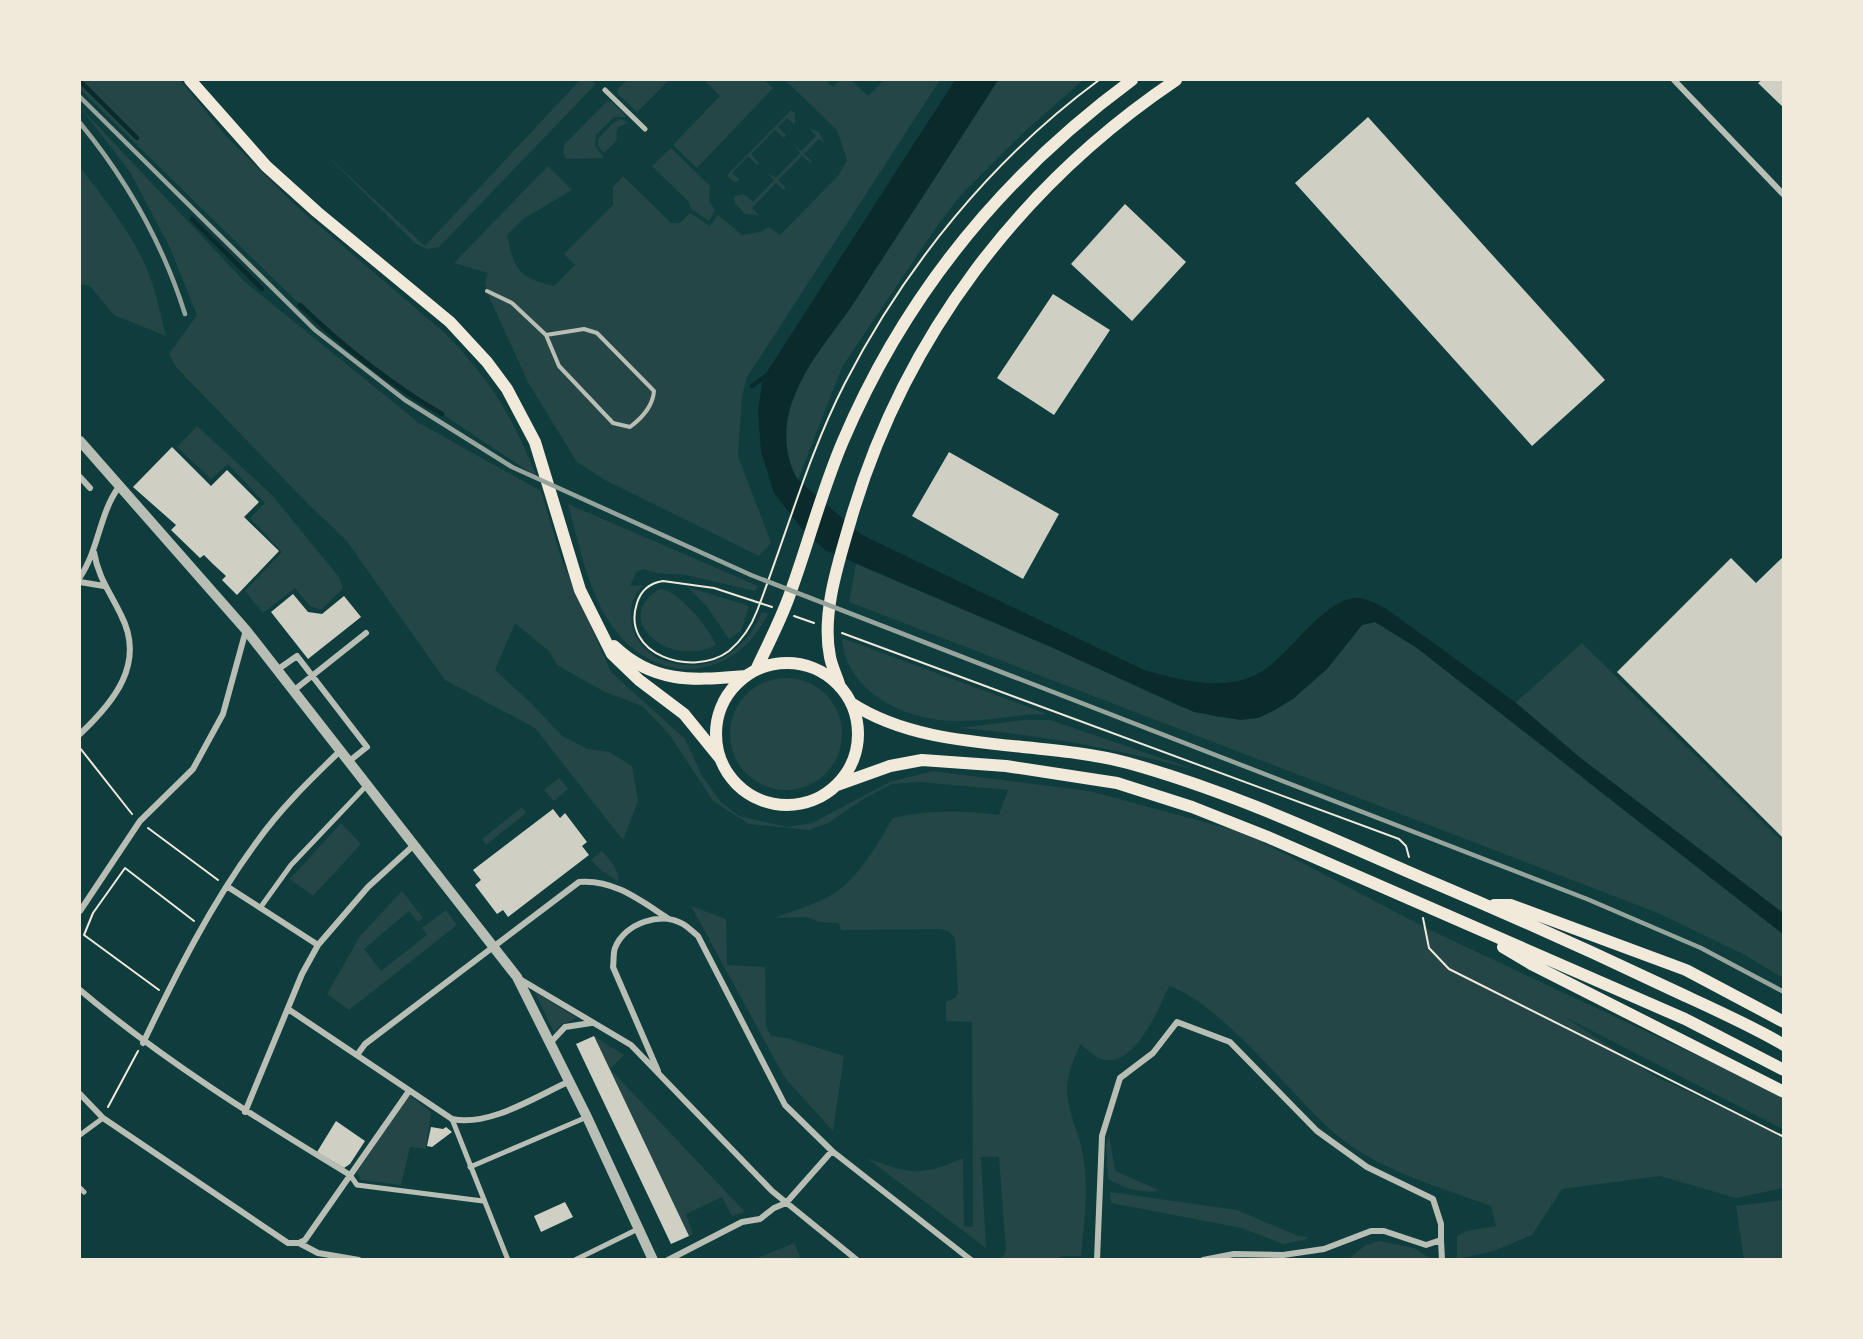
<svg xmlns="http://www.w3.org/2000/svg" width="1863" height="1339" font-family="'Noto Sans',sans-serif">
  <rect width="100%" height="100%" fill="#0f3d3e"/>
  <path fill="#244646" d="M 80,80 L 180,80 L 227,137 L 295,205 L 446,334 C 492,382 512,416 537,477 L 442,414 L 330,334 L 80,89 Z
    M 580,80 L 591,80 L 596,84 L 439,247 L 427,249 L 416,244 L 323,152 L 425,246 Z
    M 627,80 L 669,80 L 637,112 L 618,94 L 617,90 Z
    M 708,80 L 764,80 L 773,88 L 697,168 L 673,145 L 720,96 L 706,82 Z
    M 785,80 L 826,80 L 833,87 L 840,80 L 851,80 L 868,96 L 884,80 L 940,80 L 747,377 L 742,396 L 738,456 L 771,543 L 759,556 L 605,480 L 577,462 L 529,384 L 489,297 L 485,283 L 488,273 L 454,263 L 548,166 L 572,190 L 523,219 L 507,235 C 514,270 519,278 554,286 L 575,265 L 564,254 L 613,205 L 613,187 L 623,176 L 671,223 L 680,223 L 690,213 L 710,226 L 718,215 L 742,235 L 760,232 L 769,227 L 780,235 L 838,176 L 847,160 L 837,130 Z
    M 998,80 L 1083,80 L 1022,134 L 960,196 L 937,226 L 842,367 L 798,480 C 783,456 783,423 794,397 C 808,360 834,333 855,301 C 902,227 951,154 998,80 Z
    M 607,101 L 612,102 L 627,117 L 614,117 L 596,135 L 595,145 L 604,158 L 566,159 L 563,153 L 564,145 Z
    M 80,107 L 245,282 L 419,423 L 541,491 L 562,561 L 611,672 L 685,739 L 702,776 L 721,802 L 739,816 L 787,827 L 812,823 L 890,782 L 933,771 L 1089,791 L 1245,833 L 1430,930 L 1777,1093 L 1783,1098 L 1783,1129 L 1565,1017 L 1654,1076 L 1783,1135 L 1783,1188 L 1736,1198 L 1660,1176 L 1562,1189 L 1532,1235 L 1494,1251 L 1457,1259 L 1457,1236 L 1467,1231 L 1496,1226 L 1491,1206 C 1437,1186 1376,1170 1332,1131 C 1290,1093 1219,1002 1169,986 C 1159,1008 1132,1074 1099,1058 C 1093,1055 1086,1049 1080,1044 C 1076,1055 1070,1067 1068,1079 C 1063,1104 1079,1131 1083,1155 C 1089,1189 1084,1223 1081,1256 L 1060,1256 L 1059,1260 L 1002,1259 L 1006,1250 L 999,1157 L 981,1157 L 986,1248 L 867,1158 C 908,1174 921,1177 963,1158 L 964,1226 L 973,1227 L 972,1022 L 946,1021 L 946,1002 L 956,997 L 958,992 L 955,938 L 950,932 L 941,929 L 841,930 L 839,923 L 820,922 L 807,917 L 774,918 C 792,911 811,906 828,897 C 858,881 876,846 893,818 C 930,810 962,810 999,815 L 1008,790 L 919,782 L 892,784 L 865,798 L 828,823 L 809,830 L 749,824 L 713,801 L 669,734 L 642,706 L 603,691 L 557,665 L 549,651 L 515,623 L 495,670 L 532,704 L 562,736 L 588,749 L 609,752 L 632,766 L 638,801 L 623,840 L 535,728 L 445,680 L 346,540 L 308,504 L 176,367 L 169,354 L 197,315 L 170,248 L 130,172 Z
    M 791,110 L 795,113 L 795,122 L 794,124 L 787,118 L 778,127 L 786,135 L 784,138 L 775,130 L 751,154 L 759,163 L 757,165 L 748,156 L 732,173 L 740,180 L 734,182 L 727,175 Z
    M 621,119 L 634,126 L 628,123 L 618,127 L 616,133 L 617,140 L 604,153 L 598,146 L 598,139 L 613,123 Z
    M 809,128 L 819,132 L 825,144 L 819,139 L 804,154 L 812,161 L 810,163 L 802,156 L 778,180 L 786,188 L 784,190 L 776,183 L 752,208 L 759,215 L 745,214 L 735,203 L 734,197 L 744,194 L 753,202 L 774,180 L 766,172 L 776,178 L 800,153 L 794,144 L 801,151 L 816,136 Z
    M 671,148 L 710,186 L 709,201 L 715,210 L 709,221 L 691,209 L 689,202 L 652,166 Z
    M 80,167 C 106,202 135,236 150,277 C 157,296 161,317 166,336 L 114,315 L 90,286 L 80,284 Z
    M 197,426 L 271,494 L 339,577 L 343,588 L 321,610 L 310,606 L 295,588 L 263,613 L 245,591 L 282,552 L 250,518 L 265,503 L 228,464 L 211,479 L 177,447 Z
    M 568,504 L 758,586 L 755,591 L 686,575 L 657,573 L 643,569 L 636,572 L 630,586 L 644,585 C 635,592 631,602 631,613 C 629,661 688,677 724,657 C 743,646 754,631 762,612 L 768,614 C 753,643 733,662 700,668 C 685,671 669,668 655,662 C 595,635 584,562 568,504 Z
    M 856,564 L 1051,647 L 1179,706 L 1217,717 L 1258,718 L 1273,711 L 1327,669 L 1362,625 L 1375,622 L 1417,648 L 1503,714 L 1582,643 L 1783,842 L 1783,913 L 1578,756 L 1516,703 L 1589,783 L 1783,934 L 1783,978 L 1745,955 L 1658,913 L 849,602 Z
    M 688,587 L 749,606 L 741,631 L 729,639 L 708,608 Z
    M 660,589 C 676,588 711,630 716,645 C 669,670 609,618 660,589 Z
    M 842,638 L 1047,714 C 1016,714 985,722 954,721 C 906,720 846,693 842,638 Z
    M730 734a56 56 0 1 1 112 0a56 56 0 1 1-112 0Z
    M 1024,720 L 1050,720 L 1196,770 C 1118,749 1040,735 960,728 Z
    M 559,778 L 568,789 L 554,801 L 544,790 Z
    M 522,807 L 526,813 L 486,845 L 482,839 Z
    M 341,823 L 361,844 L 313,896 L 290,879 Z
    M 602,851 C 609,859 620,870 618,881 L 603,872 L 591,860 Z
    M 402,891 L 423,918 L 418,922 L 409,911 L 364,949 L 381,971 L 427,935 L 422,928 L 446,910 L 457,925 L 349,1010 L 327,994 L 360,936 Z
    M 691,906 L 726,919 L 727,965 L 765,967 L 766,1026 L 771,1036 L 787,1038 L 844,1056 L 833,1131 L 785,1078 Z
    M 534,991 L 577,1018 L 561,1025 L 554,1032 Z
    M 594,1036 L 624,1055 L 610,1069 L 745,1212 L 732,1216 L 722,1197 L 686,1214 L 693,1234 L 689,1236 Z
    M 409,1095 L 431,1112 L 426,1149 L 410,1147 L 401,1185 L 361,1180 L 357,1172 Z
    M 1109,1135 L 1115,1171 L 1159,1190 C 1144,1195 1121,1187 1108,1179 L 1106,1145 Z
    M 1110,1192 L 1237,1210 L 1298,1236 L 1308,1237 L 1305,1240 L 1283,1244 L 1242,1228 L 1111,1203 Z
    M 1783,1200 L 1783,1259 L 1744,1259 L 1736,1206 Z
    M 1379,1241 L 1414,1248 L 1431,1259 L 1349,1259 L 1364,1246 Z
    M 794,1243 L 800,1257 L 796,1259 L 755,1259 Z"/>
  <path fill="#0a2a2b" d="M 955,80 L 998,80 C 951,154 902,228 855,301 C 834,333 808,360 794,397 C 783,423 783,456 798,480 L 862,535 L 1144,670 C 1181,680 1225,693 1261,672 C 1289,656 1326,595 1359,598 C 1368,599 1377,604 1385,608 L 1515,702 L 1578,756 L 1783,913 L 1783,934 L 1417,648 L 1375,622 L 1362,625 L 1327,669 L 1293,699 L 1273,711 L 1258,718 L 1240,720 L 1194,712 L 1051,647 L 825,550 L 802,529 L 774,493 L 761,451 L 758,411 L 763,378 Z"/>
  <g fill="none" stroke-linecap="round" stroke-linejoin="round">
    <path stroke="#0a2a2b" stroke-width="4.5" d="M 80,81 L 137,138
      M 192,219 L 262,289
      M 300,305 C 344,347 389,384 442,414
      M 752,386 L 767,375"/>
  </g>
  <path fill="#cfcfc3" d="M 1762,80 L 1784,80 L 1784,108 L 1758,83 Z
    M 1368,117 L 1605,380 L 1532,446 L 1295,183 Z
    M 1125,204 L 1186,262 L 1132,321 L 1071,264 Z
    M 1053,294 L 1110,330 L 1054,415 L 997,378 Z
    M 172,447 L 211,486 L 227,470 L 259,502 L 244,517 L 279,551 L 237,595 L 222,580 L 226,576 L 214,565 L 204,555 L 200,558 L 171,530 L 176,525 L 133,487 Z
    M 949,452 L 1059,514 L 1023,579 L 912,516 Z
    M 1784,556 L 1784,839 L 1617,672 L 1731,558 L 1756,583 Z
    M 293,594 L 308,612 L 322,614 L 344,596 L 361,617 L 308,659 L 271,612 Z
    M 553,809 L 560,818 L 565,813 L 587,842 L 582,846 L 589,855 L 508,917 L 503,910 L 497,914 L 475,885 L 481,880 L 473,870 Z
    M 594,1036 L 689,1236 L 671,1244 L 576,1044 Z
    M 336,1121 L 365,1141 L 350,1164 L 344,1168 L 317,1152 Z
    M 431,1127 L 443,1129 L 446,1127 L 452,1132 L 432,1147 L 427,1146 Z
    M 565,1202 L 573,1217 L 541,1232 L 534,1216 Z"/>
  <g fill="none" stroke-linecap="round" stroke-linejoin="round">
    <path stroke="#f1e9da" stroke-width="2" d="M 772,607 L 714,588 L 663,581 C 650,583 641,590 637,603 C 620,655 693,678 729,651 C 742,640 751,627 757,611 C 786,536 808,455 845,383 C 906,265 992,159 1099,80
      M 794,616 L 814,623
      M 842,633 L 1399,839 L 1406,846 L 1409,857
      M 80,748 L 132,814
      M 148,828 L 218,880
      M 1423,918 L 1429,948 L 1449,969 L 1784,1137
      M 159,990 L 84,935 L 93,913 L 125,868 L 194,921
      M 108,1107 L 138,1051"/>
    <path stroke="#b8beb3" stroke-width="4" d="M 487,291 L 512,303 L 546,335 L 559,366 L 613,423 L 630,427 C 642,418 653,405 654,391 L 597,333 L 584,329 L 546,335"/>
    <path stroke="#b8beb3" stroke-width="5" d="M 605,90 L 645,129
      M 260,908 L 291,865 L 367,785
      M 452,1119 L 508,1260
      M 80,1135 L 103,1118
      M 470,1167 L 587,1117
      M 350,1175 L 357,1185 L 483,1201
      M 80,1188 L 84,1192
      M 575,1260 L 638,1229"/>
    <path stroke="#b8beb3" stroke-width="6" d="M 1674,80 L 1784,195
      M 80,477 L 90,488
      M 80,577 C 99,549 99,515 118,488
      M 80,582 L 104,586
      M 277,670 L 297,656 L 367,747 L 348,762
      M 293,691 L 366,633
      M 80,734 C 114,702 146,663 121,615 C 110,592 98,577 94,552
      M 228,887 L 318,945
      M 80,911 L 140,821 L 193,769 L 223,714 L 246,630
      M 518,978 L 631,1045 L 772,1191 L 857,1260
      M 80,990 C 164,1061 256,1118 350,1175
      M 288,1009 L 452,1119 C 489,1127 535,1097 570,1081
      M 551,1042 L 565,1027 L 591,1023
      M 143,1043 C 176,974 211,904 256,843 C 280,809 310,780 340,751
      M 357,1055 L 365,1044 L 579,882 C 614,879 641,901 669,919
      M 658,1071 L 613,967 C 614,961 613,953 615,948 C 625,923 661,911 683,924 C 688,927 693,932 698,936 L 785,1105 L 832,1151 L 971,1260
      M 80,1094 L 103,1118 L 288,1243 L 299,1243 L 318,1253 L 359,1260
      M 245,1112 L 302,974 L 318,945 L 368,887 L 414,845
      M 1441,1240 L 1442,1260
      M 299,1243 L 305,1240 L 409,1091
      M 668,1260 L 742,1222 L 760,1219 L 774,1208 L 786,1203 L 832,1151
      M 1097,1260 L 1102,1136 L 1120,1078 L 1153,1053 L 1177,1022 L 1230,1042 L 1317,1131 L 1367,1167 L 1433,1199 L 1441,1224 L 1441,1240 L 1426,1245 L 1384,1231 L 1371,1231 L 1324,1249 L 1283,1255 L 1234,1254 L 1203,1260"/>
    <path stroke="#b8beb3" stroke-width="10" d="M 80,441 L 246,630 L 517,977 L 587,1117 L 653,1260"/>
    <path stroke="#f1e9da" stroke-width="12" d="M 190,80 L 266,166 L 317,212 L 450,322 L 487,362 L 507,389 L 535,442 L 580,590 L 612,654 L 639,680 L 684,714 L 719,757
      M 614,646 C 655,685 695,680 746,676
      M716 734a71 71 0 1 1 142 0a71 71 0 1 1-142 0Z
      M 756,670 C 768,644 782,618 791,591 C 809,541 822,490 843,441 C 906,293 1003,175 1132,80
      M 840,687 C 837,677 832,667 830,657 C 821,613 839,561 851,519 C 904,338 1020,185 1176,80
      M 851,703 C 929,754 1039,739 1128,763 C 1233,792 1332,839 1432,882 C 1510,915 1586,949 1662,985 C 1702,1004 1745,1022 1784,1045
      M 837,785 L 890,766 L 922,760 L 1006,766 L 1117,783 L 1192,807 L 1270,838 L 1685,1019 L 1784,1070
      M 1494,905 L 1511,905 L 1686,970 L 1784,1022
      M 1503,947 L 1533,965 L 1784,1092"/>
    <path stroke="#97a49c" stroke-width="4.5" d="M 80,97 L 315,330 L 405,400 L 512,467 L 751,575 L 1587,899 L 1701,948 L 1784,992
      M 80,123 C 126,179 163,244 185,314"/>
  </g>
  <rect width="1863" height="1339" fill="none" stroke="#f1e9da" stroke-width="162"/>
</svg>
